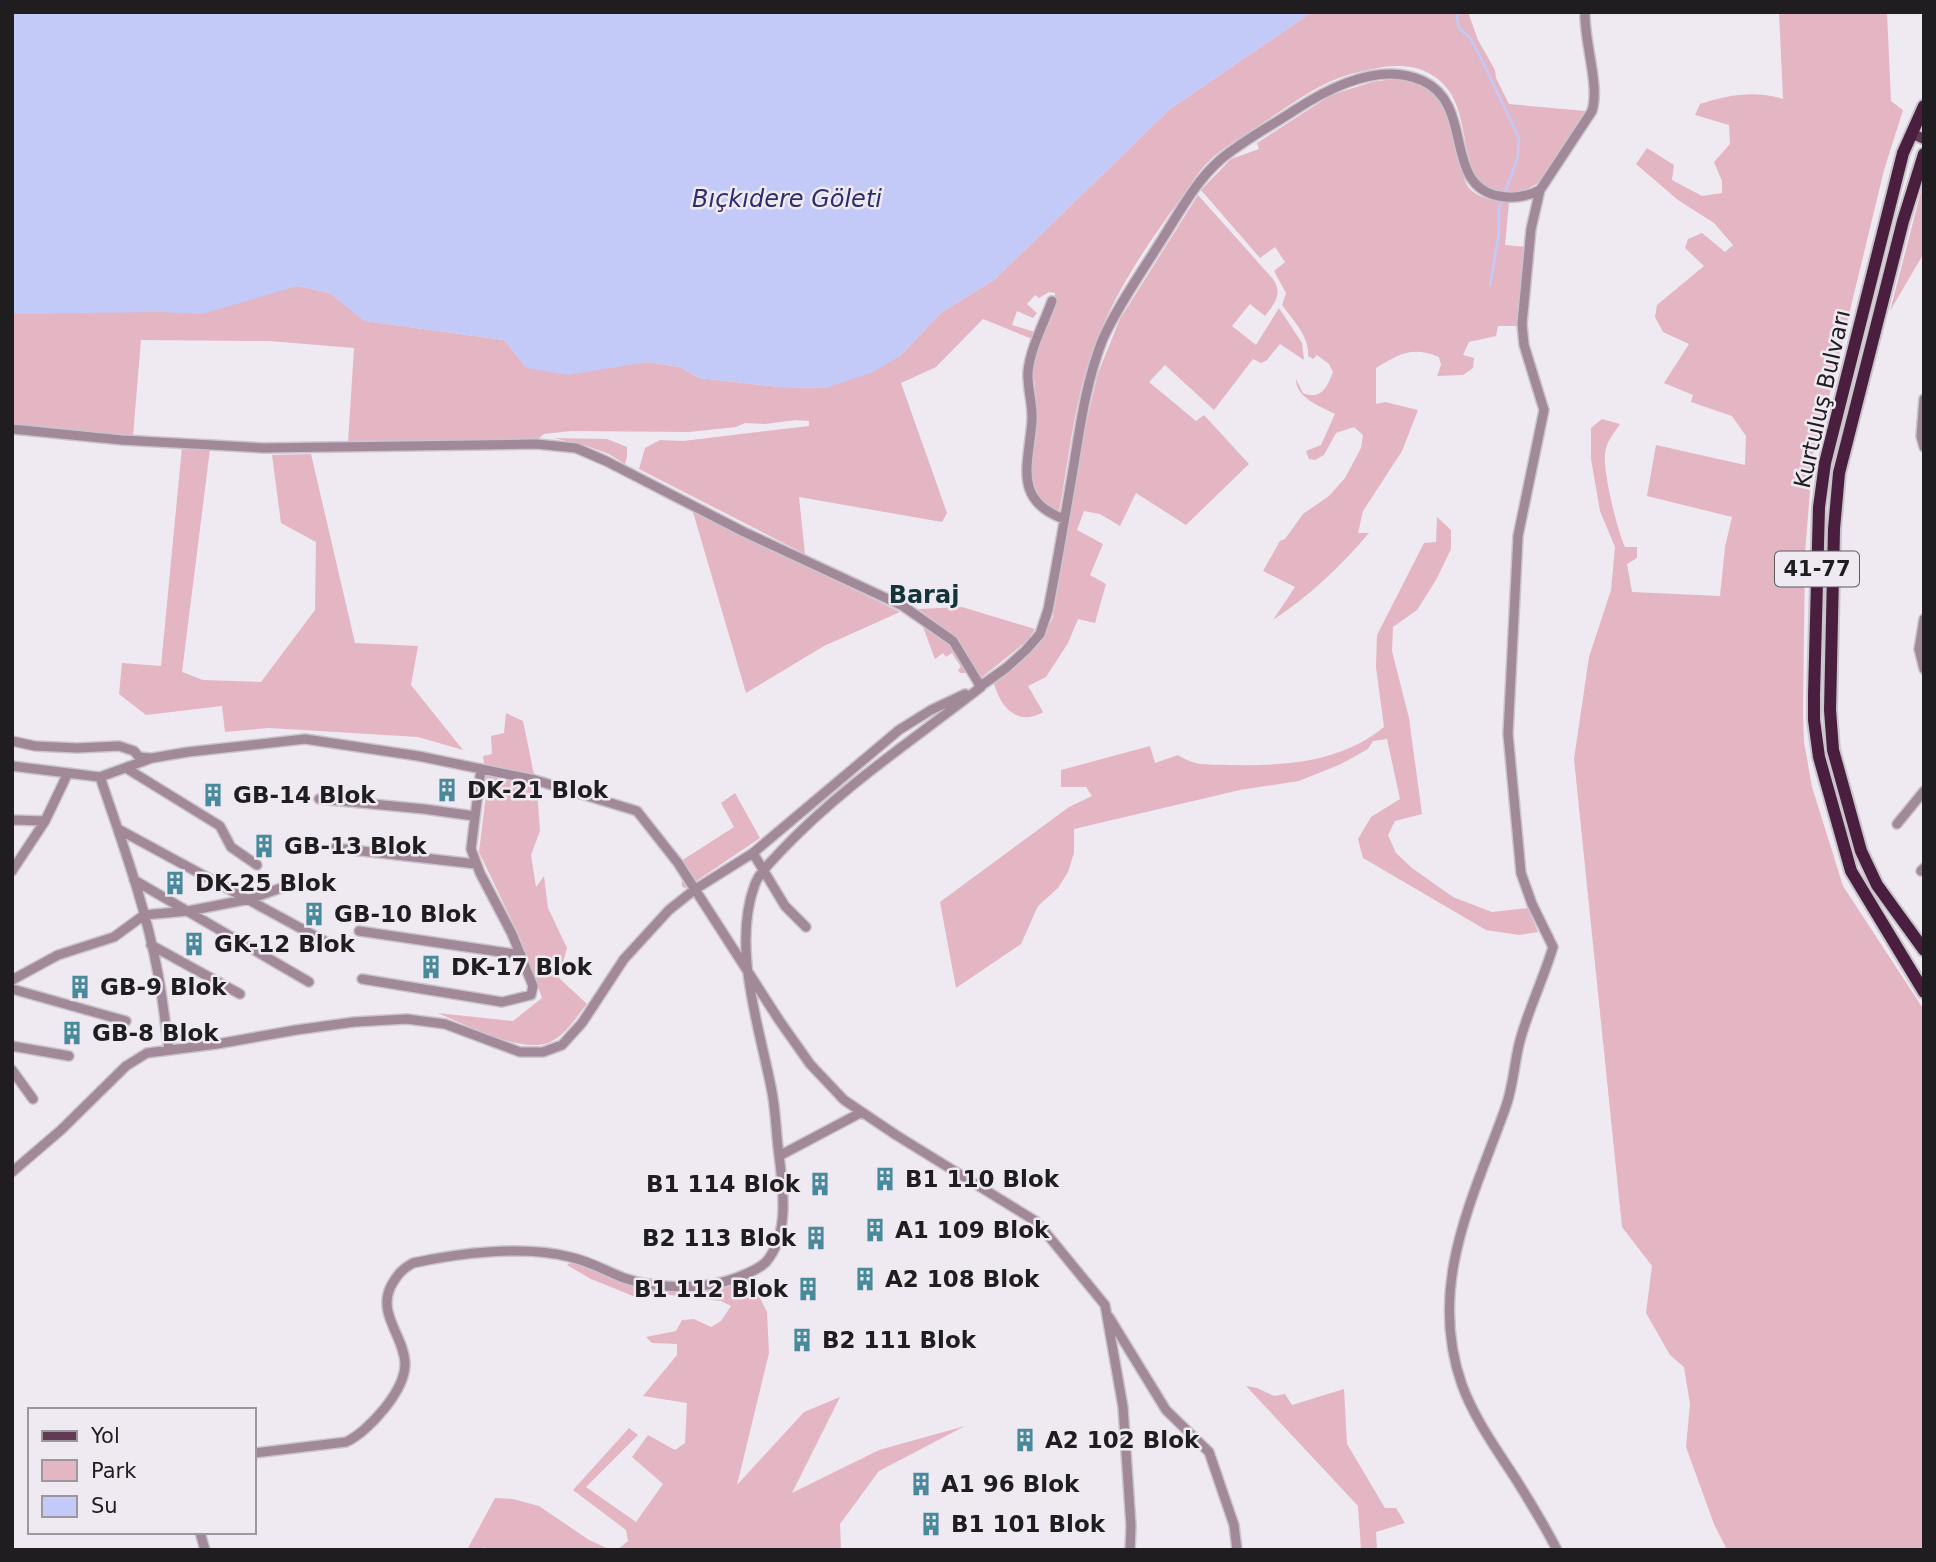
<svg xmlns="http://www.w3.org/2000/svg" width="1936" height="1562" font-family="'DejaVu Sans',sans-serif">
  <rect width="100%" height="100%" fill="#efe9f1"/>
  <path fill="#e4b6c3" d="M 12,12 L 298,286 L 330,293 L 365,321 L 504,340 L 527,368 L 592,370 L 648,362 L 680,367 L 699,378 L 780,387 L 826,388 L 900,356 L 942,312 L 994,280 L 1170,109 L 1312,12 L 1468,12 L 1478,40 L 1495,70 L 1496,78 L 1509,104 L 1585,111 L 1539,182 C 1520,197 1487,198 1475,174 C 1459,141 1468,97 1432,75 C 1408,60 1380,67 1355,73 C 1322,81 1295,102 1267,120 C 1247,134 1224,146 1207,163 C 1196,174 1188,189 1179,201 C 1142,251 1105,308 1087,367 C 1073,414 1068,464 1059,512 C 1014,497 1035,443 1036,407 C 1037,391 1031,374 1035,358 C 1039,339 1049,320 1055,302 L 1055,293 L 1049,292 L 1039,298 L 1035,295 L 1027,304 L 1037,313 L 1033,318 L 1017,311 L 1012,325 L 1035,332 L 1032,339 L 983,319 L 936,367 L 901,383 L 947,513 L 942,522 L 799,497 L 805,554 L 639,469 L 645,448 L 660,440 L 683,441 L 809,426 L 809,421 L 796,420 L 765,424 L 745,423 L 736,427 L 689,432 L 571,431 L 544,434 L 538,439 L 348,443 L 354,348 L 269,341 L 141,340 L 133,436 L 40,430 L 12,426 Z
    M 1779,12 L 1887,12 L 1891,101 L 1903,110 L 1884,170 L 1829,397 L 1813,454 L 1805,553 L 1803,712 L 1804,742 L 1812,787 L 1843,886 L 1924,1010 L 1924,1550 L 1727,1550 L 1714,1524 L 1686,1447 L 1690,1404 L 1684,1367 L 1670,1355 L 1646,1313 L 1652,1266 L 1622,1227 L 1574,759 L 1589,657 L 1611,590 L 1615,547 L 1600,511 L 1591,459 L 1591,428 L 1602,419 L 1620,424 C 1614,433 1606,442 1605,454 C 1603,472 1617,530 1625,547 L 1637,547 L 1637,558 L 1627,564 L 1632,592 L 1720,596 L 1725,547 L 1732,517 L 1647,496 L 1656,445 L 1745,465 L 1746,436 L 1732,416 L 1691,402 L 1693,395 L 1664,383 L 1689,344 L 1663,332 L 1655,317 L 1657,305 L 1704,266 L 1685,248 L 1688,239 L 1702,233 L 1725,252 L 1733,245 L 1714,223 L 1678,200 L 1636,164 L 1647,148 L 1674,165 L 1672,180 L 1702,196 L 1722,193 L 1722,181 L 1714,162 L 1730,144 L 1729,125 L 1695,115 L 1700,104 C 1728,95 1755,90 1783,99 Z
    M 1394,79 C 1455,82 1446,125 1461,168 C 1463,174 1465,183 1469,188 C 1479,199 1495,201 1509,203 L 1505,245 L 1526,247 L 1521,306 L 1517,326 L 1498,326 L 1496,336 L 1469,342 L 1463,355 L 1474,358 L 1473,368 L 1463,375 L 1437,376 L 1441,365 L 1439,357 C 1412,346 1399,354 1376,368 L 1376,404 L 1385,402 L 1418,410 L 1402,451 L 1363,511 L 1358,533 L 1369,533 C 1341,566 1309,596 1273,620 L 1295,587 L 1263,571 L 1280,541 L 1285,539 L 1303,514 L 1329,496 L 1345,478 L 1361,448 L 1363,435 L 1354,427 L 1336,433 L 1324,455 L 1315,460 L 1309,459 L 1306,451 L 1321,445 L 1335,414 C 1320,406 1296,398 1296,379 L 1303,393 C 1321,400 1327,388 1333,372 L 1329,364 L 1317,355 L 1313,359 L 1308,356 C 1310,337 1293,320 1282,305 L 1286,293 L 1274,271 L 1285,262 L 1275,247 L 1260,258 L 1201,190 L 1231,159 L 1259,149 L 1257,143 L 1331,95 L 1372,82 Z
    M 1924,180 L 1924,253 L 1890,311 Z
    M 1198,195 L 1273,279 C 1283,294 1275,303 1265,316 L 1250,304 L 1232,326 L 1256,345 L 1279,308 L 1302,343 L 1304,360 L 1280,344 L 1267,360 L 1261,363 L 1253,359 L 1214,410 L 1165,365 L 1149,382 L 1196,421 L 1204,415 L 1249,464 L 1186,525 L 1136,493 L 1120,526 L 1100,514 L 1084,511 L 1077,530 L 1103,544 L 1090,575 L 1106,584 L 1095,623 L 1078,619 L 1068,643 L 1046,677 L 1028,686 L 1043,712 C 1019,727 1000,708 994,683 C 1018,663 1040,646 1053,617 L 1083,437 L 1098,373 L 1120,319 Z
    M 554,438 L 607,439 L 627,447 L 627,457 L 625,464 L 609,454 L 587,446 Z
    M 182,447 L 210,449 L 182,672 L 203,680 L 261,682 L 315,610 L 316,542 L 281,523 L 272,455 L 311,454 L 355,643 L 418,646 L 411,685 L 463,750 L 418,737 L 269,728 L 225,732 L 222,706 L 146,715 L 119,694 L 122,663 L 161,666 Z
    M 693,512 L 900,612 L 824,646 L 746,693 Z
    M 1437,517 L 1451,530 L 1451,549 L 1436,580 L 1417,610 L 1393,627 L 1392,651 L 1409,718 L 1422,814 L 1395,821 L 1388,835 L 1396,853 L 1412,868 L 1453,897 L 1492,912 L 1528,908 L 1538,932 L 1519,935 L 1486,930 L 1363,858 L 1358,839 L 1371,817 L 1400,799 L 1387,739 L 1373,741 L 1368,749 L 1341,764 L 1299,781 L 1240,790 L 1074,829 L 1074,853 L 1068,872 L 1058,888 L 1038,906 L 1021,944 L 956,988 L 940,902 L 1069,807 L 1092,796 L 1086,787 L 1061,787 L 1061,770 L 1150,746 L 1155,763 L 1178,755 C 1196,767 1208,764 1230,765 C 1284,766 1340,763 1384,727 L 1376,667 L 1377,635 L 1424,543 L 1436,542 Z
    M 962,607 L 1035,629 L 1027,641 L 981,678 C 961,642 952,633 918,609 Z
    M 923,627 C 941,638 963,651 966,673 L 960,673 L 958,670 L 961,667 L 952,653 L 946,657 L 943,653 L 935,659 Z
    M 506,713 L 523,721 L 537,789 L 540,831 L 531,855 L 536,887 L 544,876 L 548,908 L 567,948 L 559,978 L 587,1004 C 576,1017 566,1035 550,1042 C 522,1055 464,1023 437,1013 L 513,1021 L 542,998 L 521,940 L 479,852 L 487,786 L 483,756 L 492,754 L 491,736 L 504,733 Z
    M 735,793 L 760,838 L 686,888 L 682,887 L 681,861 L 734,827 L 721,803 Z
    M 572,1262 L 638,1287 L 690,1291 L 722,1289 L 750,1278 L 767,1312 L 769,1353 L 737,1485 L 804,1412 L 840,1397 L 792,1493 L 879,1450 L 965,1426 L 879,1471 L 840,1524 L 841,1550 L 617,1550 L 628,1541 L 626,1530 L 573,1490 L 629,1428 L 638,1435 L 586,1487 L 636,1522 L 663,1484 L 632,1457 L 648,1435 L 675,1450 L 685,1443 L 687,1403 L 643,1396 L 677,1355 L 677,1344 L 652,1343 L 646,1337 L 676,1331 L 682,1320 L 694,1319 L 711,1327 L 721,1321 L 731,1306 L 721,1301 L 653,1293 L 633,1296 L 591,1279 L 567,1265 Z
    M 1246,1386 L 1257,1388 L 1274,1396 L 1285,1394 L 1292,1405 L 1344,1389 L 1347,1444 L 1385,1508 L 1396,1508 L 1405,1523 L 1376,1532 L 1377,1550 L 1361,1550 L 1358,1506 Z
    M 495,1498 L 513,1499 L 539,1506 L 589,1540 L 611,1550 L 489,1550 L 484,1547 L 481,1550 L 467,1550 Z"/>
  <path fill="#c3caf8" d="M 12,12 L 1312,12 L 1170,109 L 994,280 L 942,312 L 900,356 L 873,372 L 826,388 L 780,387 L 699,378 L 680,367 L 648,362 L 568,375 L 527,368 L 504,340 L 364,321 L 330,293 L 298,286 L 202,314 L 159,312 L 12,314 Z"/>
  <g fill="none" stroke-linecap="round" stroke-linejoin="round">
    <path stroke="#c3caf8" stroke-width="2.5" d="M 1459,12 L 1457,17 L 1459,28 L 1470,38 L 1479,54 L 1519,138 L 1518,156 L 1505,193
      M 1490,285 L 1499,233 L 1499,209 L 1503,199"/>
    <g stroke="#cac4cb" stroke-width="12">
      <path id="minor" d="M 1540,190 L 1531,229 L 1522,324 L 1524,345 L 1544,410 L 1518,536 L 1508,734 L 1521,873 L 1532,904 L 1553,947 C 1544,977 1530,1006 1521,1037 C 1514,1060 1514,1086 1505,1109 C 1472,1201 1427,1286 1462,1385 C 1475,1420 1497,1450 1517,1481 C 1531,1504 1545,1526 1557,1550
        M 1052,301 C 1044,323 1030,349 1028,372 C 1027,388 1033,404 1032,420 C 1029,464 1012,500 1064,519
        M 1924,399 L 1921,436 L 1924,447
        M 12,429 L 122,440 L 263,448 L 536,444 L 576,448 L 606,461 L 744,532 L 903,606 L 953,641 L 981,687 C 913,740 839,789 781,851 C 772,861 760,871 755,884 C 731,948 760,1028 772,1092 C 776,1113 776,1134 779,1155 C 783,1188 790,1234 766,1262 C 758,1270 744,1275 733,1279 C 703,1290 655,1289 624,1278 C 606,1271 589,1261 570,1257 C 524,1245 459,1253 413,1263 C 402,1269 397,1275 391,1286 C 377,1314 404,1336 405,1363 C 406,1390 368,1432 346,1442 L 254,1453
        M 1924,619 L 1919,649 L 1924,669
        M 978,688 L 1006,668 L 1026,650 L 1040,634 L 1048,610 C 1057,564 1065,517 1073,470 C 1080,427 1086,382 1102,341 C 1115,310 1143,270 1161,241 C 1179,213 1195,182 1220,160 C 1242,141 1271,126 1295,110 C 1330,87 1381,61 1423,81 C 1475,105 1442,185 1499,196 C 1514,199 1526,197 1540,190 L 1592,111 C 1600,85 1584,43 1585,12
        M 12,741 L 35,746 L 77,748 L 119,746 L 134,751 L 139,757 L 150,758
        M 12,766 L 100,777 L 152,758 L 188,752 L 305,739 L 418,756 L 535,780 L 637,811 L 678,863 L 779,1020 L 810,1064 L 844,1100 L 896,1135 L 1037,1222 L 1105,1305 L 1123,1407 L 1131,1526 L 1130,1550
        M 126,768 L 220,826 L 231,847 L 257,865
        M 100,777 C 122,842 146,907 158,974 C 163,999 165,1024 169,1049
        M 319,799 L 424,809 L 474,816
        M 12,820 L 45,821
        M 1897,824 L 1924,791
        M 118,829 L 328,943
        M 335,848 L 476,864
        M 753,853 L 785,906 L 806,927
        M 12,871 L 45,821 L 68,773
        M 1921,871 L 1924,868
        M 134,880 L 309,982
        M 359,931 L 521,955
        M 151,945 L 240,994
        M 362,979 L 502,1002 L 531,995 L 533,986 L 512,934 L 480,873 L 471,849 L 481,769
        M 12,980 L 58,955 L 114,937 L 144,915 L 188,911 L 250,899 L 281,888
        M 12,989 L 126,1021
        M 12,1046 L 69,1056
        M 12,1070 L 33,1099
        M 779,1156 L 862,1112
        M 12,1172 L 61,1130 L 126,1066 L 147,1053 L 217,1044 L 296,1030 L 354,1022 L 407,1019 L 445,1024 L 520,1052 L 543,1052 L 562,1045 L 582,1023 L 624,959 L 669,910 L 694,890 L 753,853 L 899,730 L 931,710 L 965,694
        M 1109,1317 L 1166,1410 L 1209,1452 L 1234,1525 L 1237,1550
        M 200,1532 L 205,1550"/>
    </g>
    <g stroke="#cac4cb" stroke-width="14">
      <path id="major" d="M 1911,133 L 1924,139"/>
    </g>
    <g stroke="#cac4cb" stroke-width="16">
      <path id="highway" d="M 1924,106 L 1903,153 L 1825,463 L 1819,507 L 1814,695 L 1814,720 L 1819,757 L 1851,871 L 1924,992
        M 1924,154 L 1903,221 L 1839,473 L 1834,529 L 1830,710 L 1833,750 L 1861,851 L 1877,885 L 1924,950"/>
    </g>
    <use href="#minor" stroke="#a18999" stroke-width="9"/>
    <use href="#major" stroke="#613a56" stroke-width="10"/>
    <use href="#highway" stroke="#491e3e" stroke-width="12"/>
  </g>
  <defs>
    <g id="building-bare" transform="scale(1.89)"><path d="M-4-6H4V6H1V3H-1V6H-4ZM-2.5-4.3h1.7v1.8h-1.7ZM.8-4.3h1.7v1.8H.8ZM-2.5-1h1.7V.8h-1.7ZM.8-1h1.7V.8H.8Z" fill="#488a9b" stroke="#efe9f1" stroke-width="2.5" paint-order="stroke"/></g>
  </defs>
  <g fill-rule="evenodd">
    <use href="#building-bare" x="447" y="790"/>
    <use href="#building-bare" x="213" y="795"/>
    <use href="#building-bare" x="264" y="846"/>
    <use href="#building-bare" x="175" y="883"/>
    <use href="#building-bare" x="314" y="914"/>
    <use href="#building-bare" x="194" y="944"/>
    <use href="#building-bare" x="431" y="967"/>
    <use href="#building-bare" x="80" y="987"/>
    <use href="#building-bare" x="72" y="1033"/>
    <use href="#building-bare" x="885" y="1179"/>
    <use href="#building-bare" x="820" y="1184"/>
    <use href="#building-bare" x="875" y="1230"/>
    <use href="#building-bare" x="816" y="1238"/>
    <use href="#building-bare" x="865" y="1279"/>
    <use href="#building-bare" x="808" y="1289"/>
    <use href="#building-bare" x="802" y="1340"/>
    <use href="#building-bare" x="1025" y="1440"/>
    <use href="#building-bare" x="921" y="1484"/>
    <use href="#building-bare" x="931" y="1524"/>
  </g>
  <g text-anchor="middle" stroke-width="5" stroke-linejoin="round" paint-order="stroke">
    <rect fill="#efe9f1" stroke="#5d5a5e" stroke-width="2" x="1775" y="551.5" width="84" height="35" rx="5"/>
    <g font-size="21" font-weight="bold" fill="#1f1d1f">
      <text x="1817" y="576">41-77</text>
    </g>
    <g font-size="23" fill="#1f1d1f" stroke="#efe9f1">
      <text transform="translate(1822 399) rotate(-77)" y="8">Kurtuluş Bulvarı</text>
    </g>
    <g font-size="23" font-weight="bold" fill="#1f1d1f" stroke="#efe9f1" text-anchor="start">
      <text x="467" y="798">DK-21 Blok</text>
      <text x="233" y="803">GB-14 Blok</text>
      <text x="284" y="854">GB-13 Blok</text>
      <text x="195" y="891">DK-25 Blok</text>
      <text x="334" y="922">GB-10 Blok</text>
      <text x="214" y="952">GK-12 Blok</text>
      <text x="451" y="975">DK-17 Blok</text>
      <text x="100" y="995">GB-9 Blok</text>
      <text x="92" y="1041">GB-8 Blok</text>
      <text x="905" y="1187">B1 110 Blok</text>
      <text x="800" y="1192" text-anchor="end">B1 114 Blok</text>
      <text x="895" y="1238">A1 109 Blok</text>
      <text x="796" y="1246" text-anchor="end">B2 113 Blok</text>
      <text x="885" y="1287">A2 108 Blok</text>
      <text x="788" y="1297" text-anchor="end">B1 112 Blok</text>
      <text x="822" y="1348">B2 111 Blok</text>
      <text x="1045" y="1448">A2 102 Blok</text>
      <text x="941" y="1492">A1 96 Blok</text>
      <text x="951" y="1532">B1 101 Blok</text>
    </g>
    <g font-size="24" font-style="italic" fill="#2c2e6e" stroke="#efe9f1">
      <text x="787" y="207">Bıçkıdere Göleti</text>
    </g>
    <g font-size="24" font-weight="bold" fill="#14343c" stroke="#efe9f1">
      <text x="924" y="603">Baraj</text>
    </g>
  </g>
  <rect width="1936" height="1562" fill="none" stroke="#1f1d1f" stroke-width="28"/>
  <rect x="28" y="1408" width="228" height="126" fill="#efe9f1" stroke="#9c979d" stroke-width="2"/>
  <rect x="42" y="1431" width="35" height="10" fill="#613a56" stroke="#9c979d" stroke-width="2"/>
  <text x="91" y="1443" font-size="21" fill="#1f1d1f">Yol</text>
  <rect x="42" y="1460" width="35" height="21" fill="#e4b6c3" stroke="#9c979d" stroke-width="2"/>
  <text x="91" y="1478" font-size="21" fill="#1f1d1f">Park</text>
  <rect x="42" y="1496" width="35" height="21" fill="#c3caf8" stroke="#9c979d" stroke-width="2"/>
  <text x="91" y="1513" font-size="21" fill="#1f1d1f">Su</text>
</svg>
